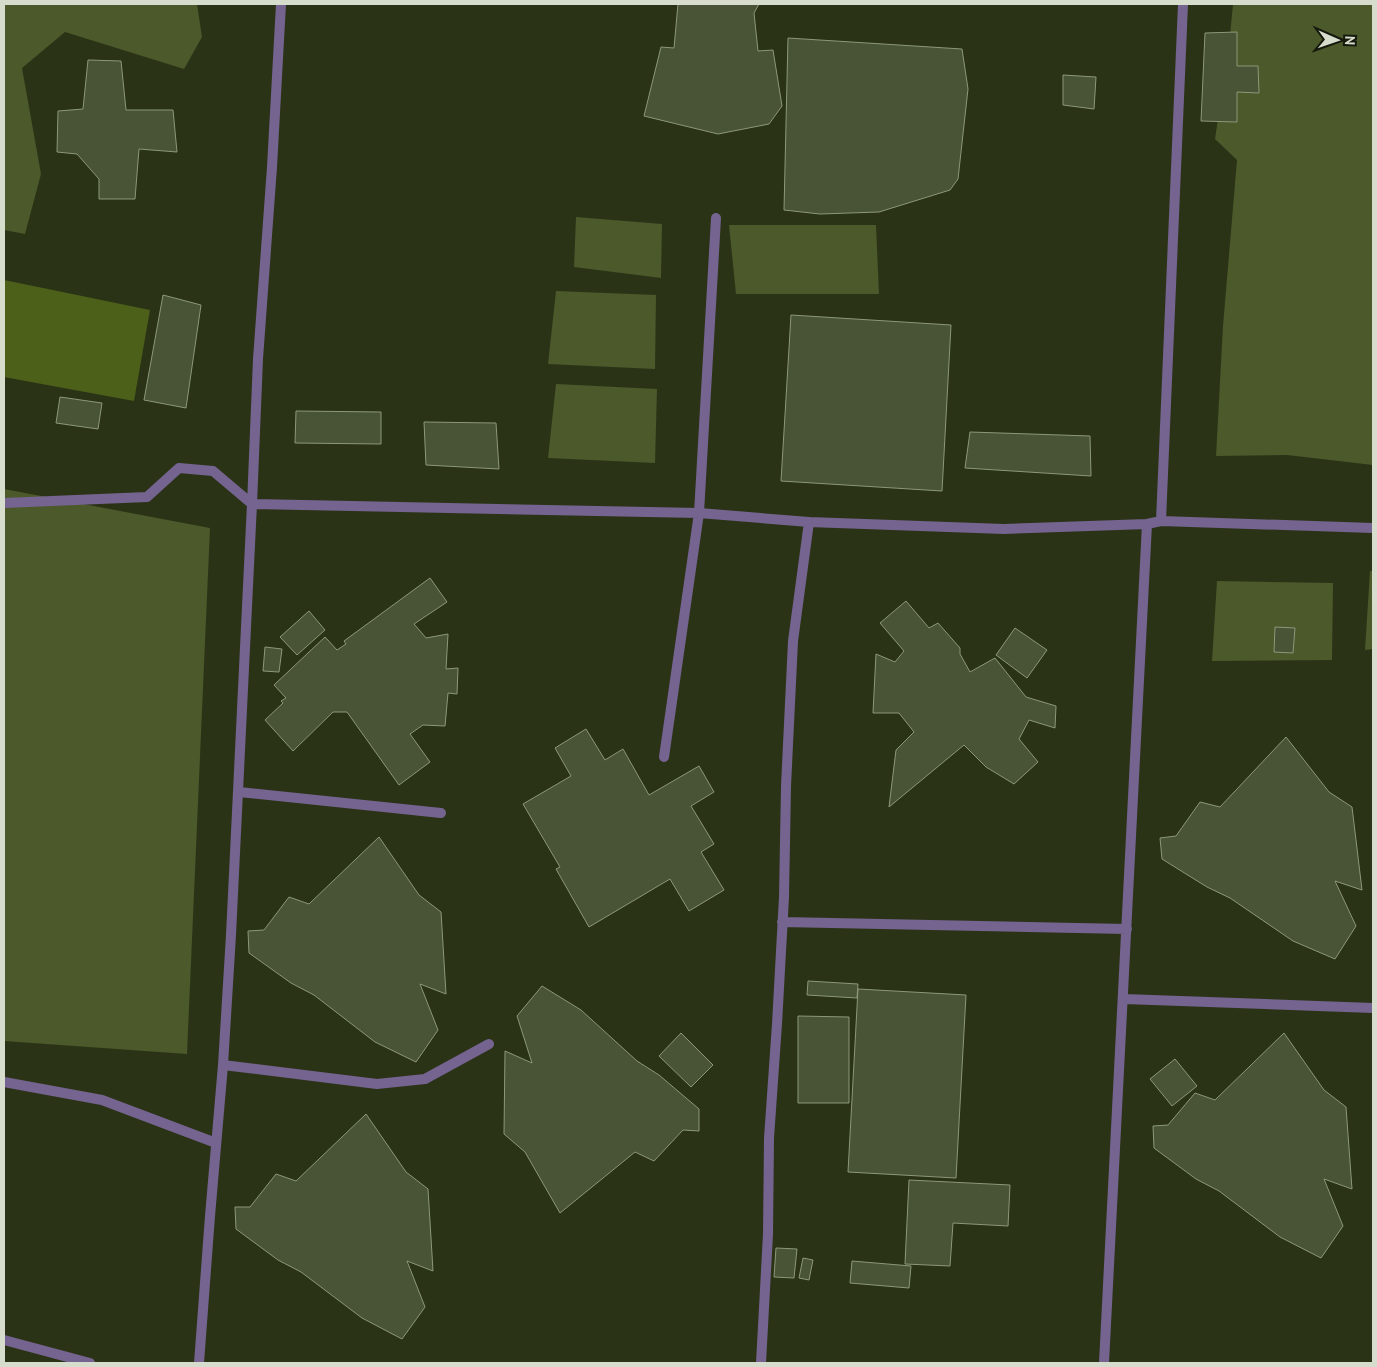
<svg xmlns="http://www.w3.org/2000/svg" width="1377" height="1367" font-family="'PT Sans',sans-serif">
  <rect width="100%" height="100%" fill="#2b3317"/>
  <path fill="#4b592b" d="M 4,4 L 197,4 L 202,37 L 184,69 L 65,32 L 22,68 L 41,174 L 25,234 L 4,230 Z
    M 1233,4 L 1373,4 L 1373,465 L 1287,455 L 1216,456 L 1223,326 L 1237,160 L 1215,139 L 1230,36 Z
    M 576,217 L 662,224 L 661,278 L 574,267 Z
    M 729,225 L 876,225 L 879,294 L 736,294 Z
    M 556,291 L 656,295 L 655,369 L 548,364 Z
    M 556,384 L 657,389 L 655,463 L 548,458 Z
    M 4,489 L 210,528 L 187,1054 L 4,1041 Z
    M 1370,571 L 1373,571 L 1373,649 L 1365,650 Z
    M 1217,581 L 1333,583 L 1332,660 L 1212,661 Z"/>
  <path fill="#4c6019" d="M 4,280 L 150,310 L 134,401 L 4,377 Z"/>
  <path fill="#495336" stroke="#8c9878" d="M 678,4 L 759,4 L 754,13 L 758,51 L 773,50 L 782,106 L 769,124 L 718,134 L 644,116 L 661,47 L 674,48 Z
    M 1237,32 L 1237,66 L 1258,66 L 1259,93 L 1237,92 L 1237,122 L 1201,121 L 1205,33 Z
    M 788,38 L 962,49 L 968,89 L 958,179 L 950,190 L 879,212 L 820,214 L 784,210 Z
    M 88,60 L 121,61 L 126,110 L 173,110 L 177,152 L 139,149 L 135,199 L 99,199 L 99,179 L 77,154 L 57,152 L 58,111 L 83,109 Z
    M 1063,75 L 1096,77 L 1094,109 L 1063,105 Z
    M 163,295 L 201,305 L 186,408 L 144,400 Z
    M 791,315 L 951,325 L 942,491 L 781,481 Z
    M 60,397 L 102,403 L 98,429 L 56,423 Z
    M 296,411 L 381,412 L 381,444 L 295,443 Z
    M 424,422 L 496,423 L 499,469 L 426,465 Z
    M 970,432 L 1090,436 L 1091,476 L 965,468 Z
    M 430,578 L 447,602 L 414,624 L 426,638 L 448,634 L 446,669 L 458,668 L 457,694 L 448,693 L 445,726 L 423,725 L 410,734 L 430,762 L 399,785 L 347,712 L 333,712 L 293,751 L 265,720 L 283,703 L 281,701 L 286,698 L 274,685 L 325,637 L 337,650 L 346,644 L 344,641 Z
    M 906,601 L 929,628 L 938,623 L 960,648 L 960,654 L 970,672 L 995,658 L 1026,697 L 1056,706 L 1055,728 L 1029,720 L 1019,739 L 1038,762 L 1014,784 L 986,767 L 964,745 L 889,807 L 896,750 L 914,732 L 899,713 L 873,713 L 876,654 L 895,662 L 904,651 L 880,623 Z
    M 309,611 L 325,630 L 297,655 L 280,637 Z
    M 1275,627 L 1295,628 L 1293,653 L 1274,652 Z
    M 1015,628 L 1047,650 L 1027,678 L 996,655 Z
    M 265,647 L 282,649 L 279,672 L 263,671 Z
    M 586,729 L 605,760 L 623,749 L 649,795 L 699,766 L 714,792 L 691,806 L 714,844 L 701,852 L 724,890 L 689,911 L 670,879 L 589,927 L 556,869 L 560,867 L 523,804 L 571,776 L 555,748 Z
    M 1286,737 L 1329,792 L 1352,807 L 1362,890 L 1335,881 L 1356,926 L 1335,959 L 1293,941 L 1230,898 L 1207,887 L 1162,859 L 1160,838 L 1176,836 L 1200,802 L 1220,807 Z
    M 379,837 L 419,895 L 441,912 L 446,994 L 420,984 L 438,1030 L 416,1062 L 375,1042 L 314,995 L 291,983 L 249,953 L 248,931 L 264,930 L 289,897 L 309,904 Z
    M 808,981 L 858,984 L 857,998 L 807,995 Z
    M 542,986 L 581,1010 L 637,1061 L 659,1075 L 699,1109 L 699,1131 L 683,1130 L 654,1161 L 635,1152 L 560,1213 L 525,1152 L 504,1134 L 505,1051 L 532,1063 L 517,1016 Z
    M 858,989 L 966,995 L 956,1178 L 848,1172 Z
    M 798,1016 L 849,1017 L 849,1103 L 798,1103 Z
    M 681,1033 L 713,1065 L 691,1087 L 659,1056 Z
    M 1284,1033 L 1324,1090 L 1346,1107 L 1352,1189 L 1324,1179 L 1343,1226 L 1321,1258 L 1280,1237 L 1219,1191 L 1196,1179 L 1154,1148 L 1153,1126 L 1168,1125 L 1195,1093 L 1215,1100 Z
    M 1175,1059 L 1197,1086 L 1172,1106 L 1150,1079 Z
    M 366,1114 L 406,1172 L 428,1189 L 433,1271 L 407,1261 L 425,1307 L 402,1339 L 362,1318 L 301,1272 L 278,1260 L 236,1229 L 235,1207 L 250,1207 L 276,1174 L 296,1181 Z
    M 909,1180 L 1010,1185 L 1008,1226 L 953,1223 L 950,1266 L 905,1264 Z
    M 776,1248 L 797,1249 L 794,1278 L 774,1277 Z
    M 803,1258 L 813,1260 L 809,1280 L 799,1278 Z
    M 852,1261 L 911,1266 L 909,1288 L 850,1283 Z"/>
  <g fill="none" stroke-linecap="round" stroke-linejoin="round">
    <path stroke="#756490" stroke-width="10" d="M 281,4 L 272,167 L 258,359 L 252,504 L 699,513 L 716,218
      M 4,503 L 147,497 L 179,468 L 213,471 L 252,504 L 231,935 L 223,1065 L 210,1216 L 199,1363
      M 1161,521 L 1183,4
      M 664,757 L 699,513 L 809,522 L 1004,529 L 1147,524
      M 239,792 L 441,813
      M 782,922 L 1127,929
      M 1124,999 L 1373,1008
      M 223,1065 L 377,1084 L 425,1079 L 489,1044
      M 4,1340 L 90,1363
      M 761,1363 L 768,1234 L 769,1138 L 777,1024 L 784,897 L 786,786 L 793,641 L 809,522
      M 1104,1363 L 1147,524 L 1161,521 L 1373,528"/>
    <path stroke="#756490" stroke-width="10" d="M 4,1082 L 102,1100 L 216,1143"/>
  </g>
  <rect width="1377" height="1367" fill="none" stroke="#d7ddcc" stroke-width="10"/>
  <g transform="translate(1337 40) rotate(92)" stroke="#15190d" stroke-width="4" paint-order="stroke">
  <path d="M0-4L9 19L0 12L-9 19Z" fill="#d7ddcc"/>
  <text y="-8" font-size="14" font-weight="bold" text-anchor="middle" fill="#d7ddcc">N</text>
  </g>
</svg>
